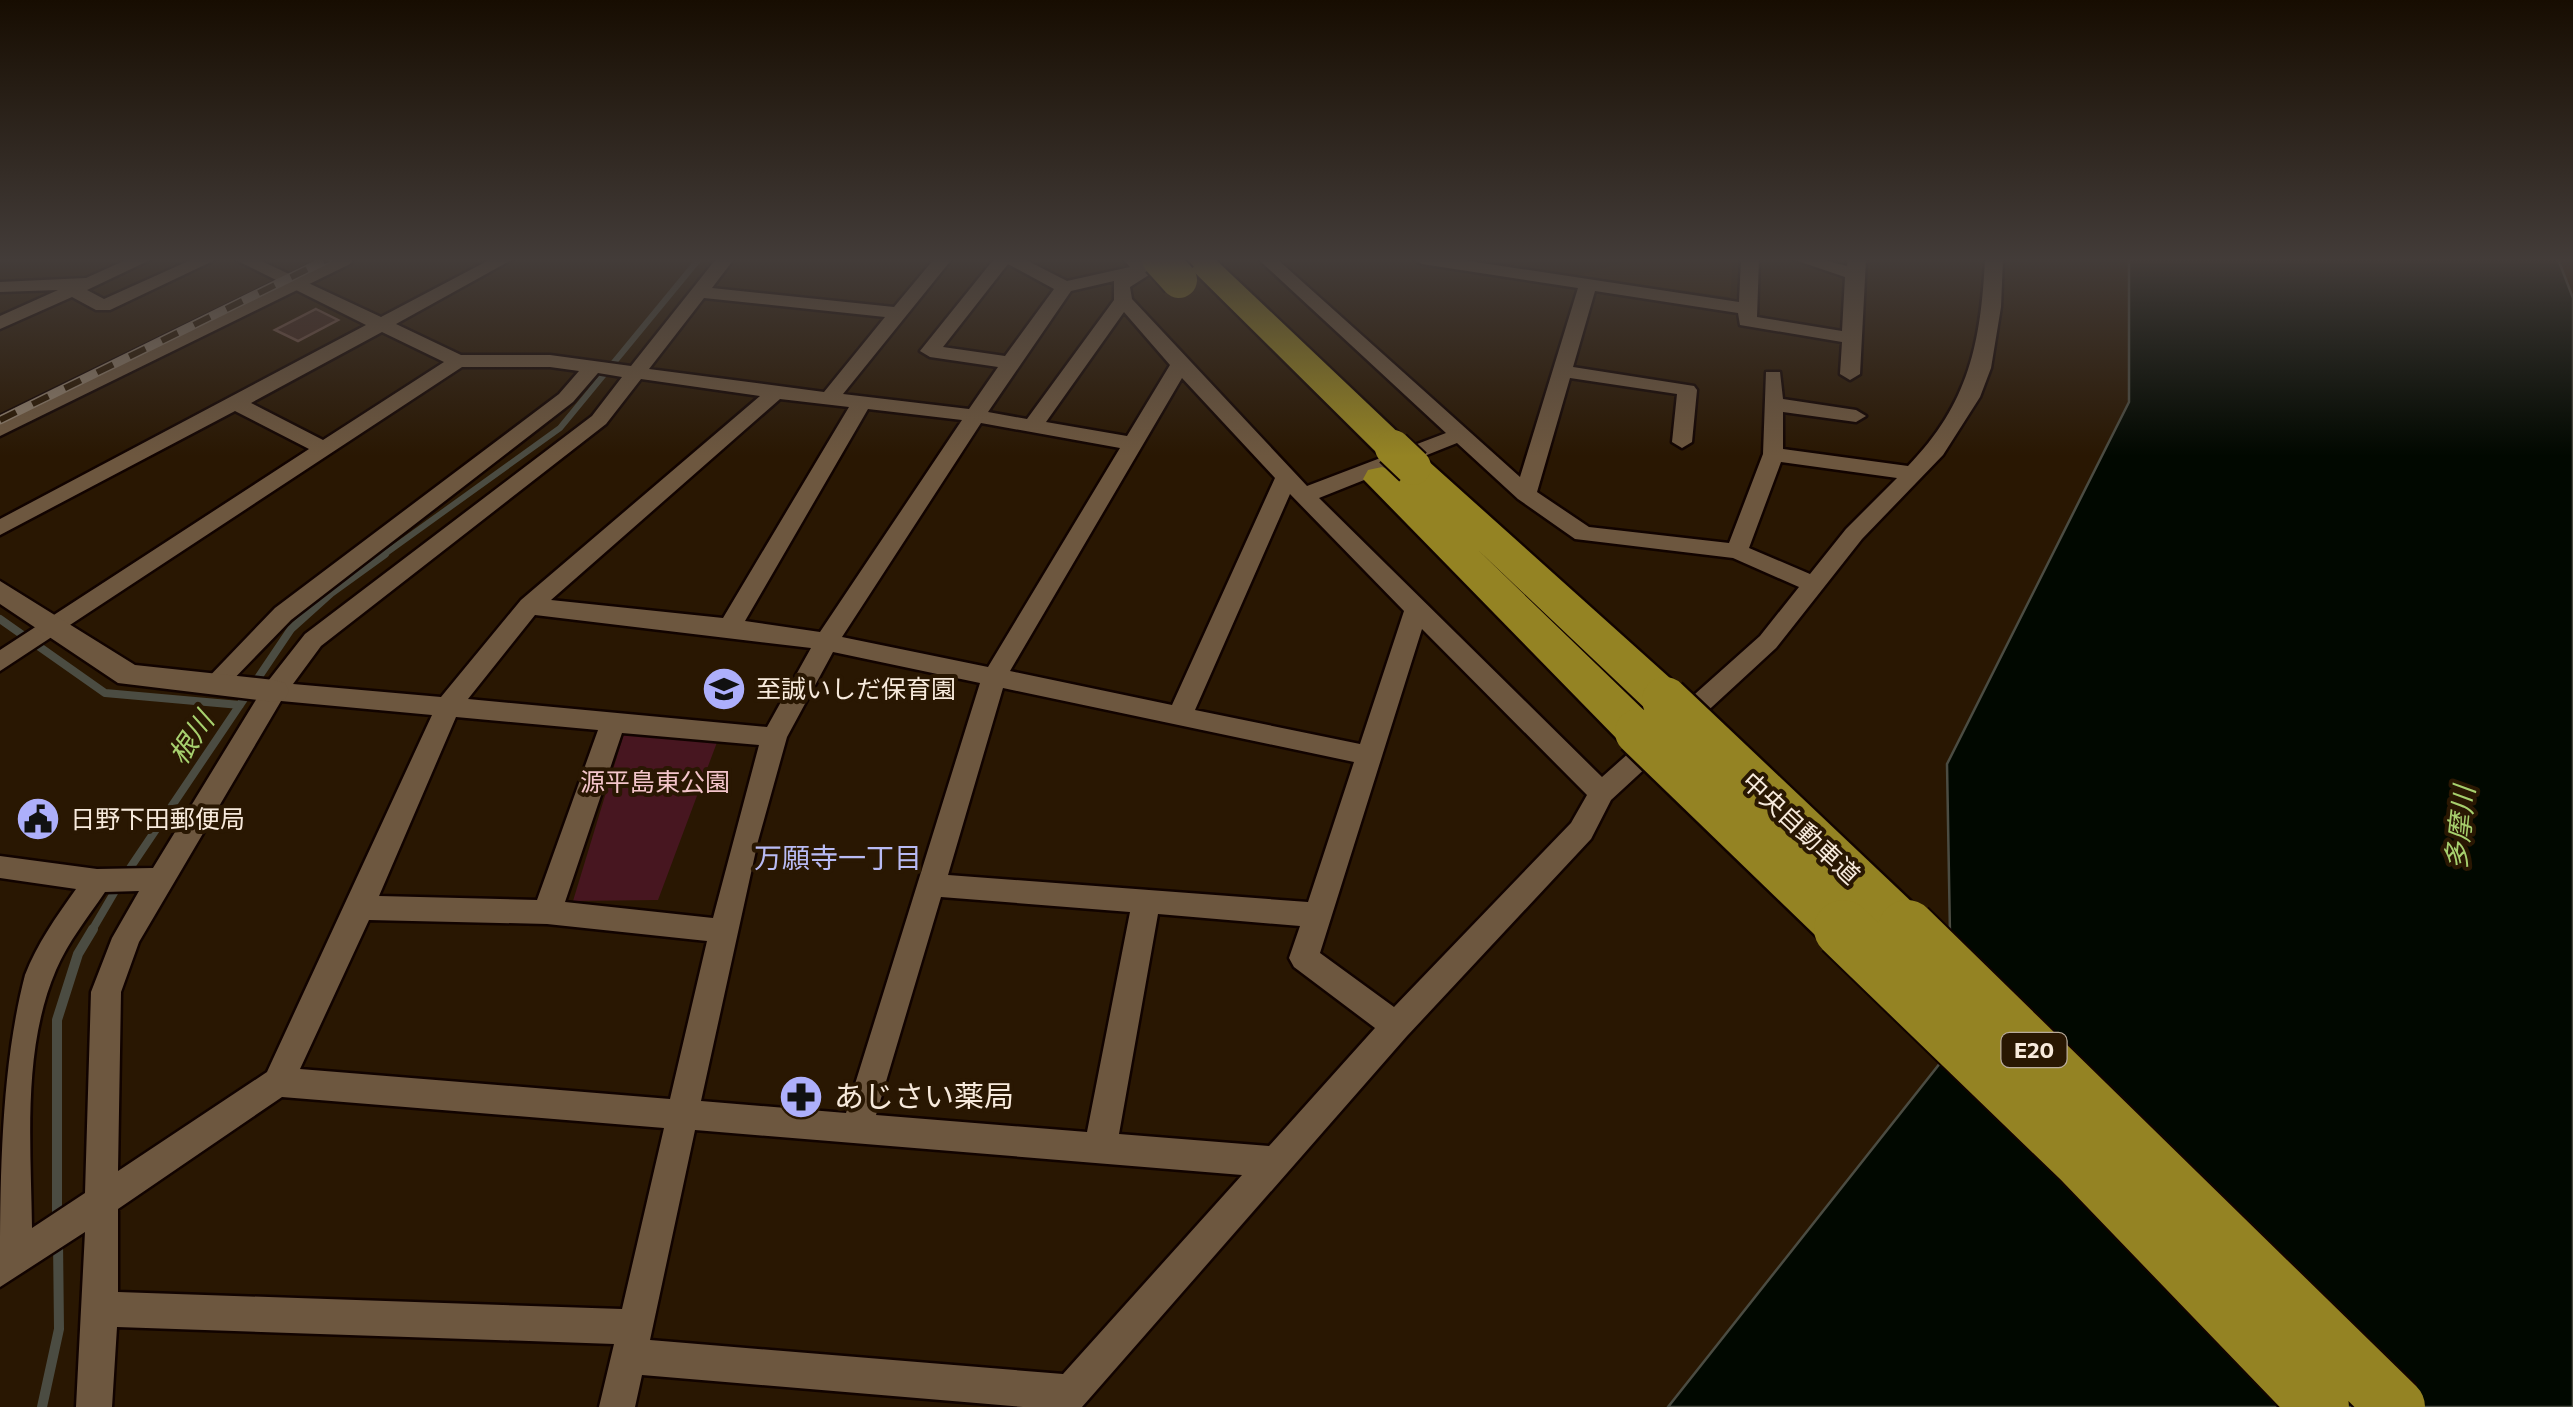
<svg xmlns="http://www.w3.org/2000/svg" width="2573" height="1407" font-family="Commissioner,'Noto Sans JP',sans-serif">
  <rect width="100%" height="100%" fill="#291702"/>
  <path fill="#351e01" d="M 1634,259 L 1733,259 L 1730,297 L 1577,276 Z"/>
  <path fill="#471620" d="M 625,730 L 719,737 L 658,900 L 573,901 Z"/>
  <path fill="#010800" stroke="#4b4c42" stroke-width="2.5" d="M 2129,259 L 2558,259 L 2573,298 L 2573,1407 L 1668,1407 L 1952,1048 L 1947,764 L 2129,402 Z"/>
  <g fill="none" stroke-linecap="round" stroke-linejoin="round">
    <path stroke="#4b4c42" stroke-width="6" d="M 382,556 L 560,428 L 699,259"/>
    <path stroke="#4b4c42" stroke-width="8" d="M 0,619 L 105,693 L 240,705
      M 126,874 L 291,629 L 331,593 L 385,554
      M 91,932 L 118,886"/>
    <path stroke="#4b4c42" stroke-width="10" d="M 57,1217 L 57,1020 L 78,954 L 93,929
      M 42,1407 L 59,1329 L 58,1241"/>
  </g>
  <path fill="#44281f" stroke="#77574c" stroke-width="2.5" d="M 316,309 L 338,320 L 298,341 L 275,330 Z"/>
  <g fill="none" stroke-linecap="round" stroke-linejoin="round">
    <g stroke="#110300" stroke-width="5">
      <path id="minor" d="M 128,259 L 152,259 L 87,290 L 104,299 L 193,259 L 217,259 L 110,310 L 96,310 L 72,297 L 0,329 L 0,316 L 58,290 L 0,292 L 0,282 L 86,278 Z
        M 234,259 L 257,259 L 381,317 L 491,259 L 513,259 L 396,324 L 461,355 L 550,355 L 631,366 L 716,259 L 734,259 L 712,288 L 894,307 L 934,259 L 952,259 L 843,394 L 969,409 L 998,367 L 930,357 L 920,351 L 994,259 L 1024,259 L 1067,281 L 1130,267 L 1123,259 L 1142,259 L 1146,264 L 1200,259 L 1197,263 L 1152,273 L 1130,287 L 1132,299 L 1307,486 L 1446,433 L 1258,259 L 1277,259 L 1520,477 L 1578,288 L 1422,264 L 1413,259 L 1456,259 L 1739,302 L 1741,259 L 1759,259 L 1757,317 L 1842,331 L 1845,277 L 1792,259 L 1820,259 L 1847,266 L 1848,259 L 1866,259 L 1860,374 L 1850,380 L 1840,374 L 1842,342 L 1740,325 L 1738,313 L 1595,291 L 1573,367 L 1694,386 L 1697,390 L 1692,442 L 1682,448 L 1672,442 L 1677,394 L 1570,378 L 1537,492 L 1589,527 L 1729,543 L 1763,454 L 1766,372 L 1780,372 L 1783,399 L 1856,410 L 1866,416 L 1856,422 L 1783,412 L 1783,449 L 1908,466 C 1969,404 1981,342 1985,259 L 2003,259 L 2001,307 L 1991,368 L 1980,397 L 1943,455 L 1862,539 L 1776,648 L 1611,800 L 1591,839 L 1407,1036 L 1082,1407 L 1023,1407 L 642,1375 L 635,1407 L 599,1407 L 614,1344 L 117,1327 L 112,1407 L 76,1407 L 85,1232 L 0,1287 C 0,1186 0,1071 25,975 C 37,944 56,917 76,889 L 0,878 L 0,856 L 97,869 L 153,868 L 265,685 L 305,634 L 592,416 L 622,377 L 598,373 L 573,402 L 291,620 L 223,690 L 205,690 L 202,684 L 275,608 L 559,394 L 579,371 L 550,367 L 462,367 L 0,671 L 0,650 L 309,449 L 235,411 L 0,535 L 0,519 L 366,325 ZM 1008,264 L 1054,289 L 1005,356 L 943,347 ZM 1114,281 L 1114,300 L 1027,419 L 988,412 L 1071,291 ZM 704,298 L 885,317 L 824,392 L 649,369 ZM 1124,312 L 1170,365 L 1127,436 L 1046,422 ZM 382,332 L 444,362 L 323,440 L 251,403 ZM 1182,378 L 1275,478 L 1172,705 L 1010,671 ZM 641,379 L 760,396 L 521,600 L 441,697 L 293,684 L 321,646 L 606,424 ZM 780,399 L 849,407 L 723,618 L 551,600 ZM 868,409 L 962,420 L 820,632 L 745,621 ZM 981,423 L 1120,448 L 988,667 L 842,637 ZM 1457,443 L 1518,499 L 1575,539 L 1733,558 L 1799,587 L 1760,636 L 1602,777 L 1319,498 ZM 1781,462 L 1897,478 L 1846,529 L 1810,574 L 1749,548 ZM 1290,494 L 1404,611 L 1360,744 L 1195,710 ZM 535,615 L 811,648 L 767,727 L 468,699 ZM 1422,629 L 1587,795 L 1571,823 L 1394,1007 L 1320,953 ZM 833,652 L 980,683 L 846,1113 L 701,1101 L 758,841 L 787,737 ZM 1003,688 L 1354,762 L 1308,902 L 948,875 ZM 281,701 L 432,715 L 267,1072 L 118,1171 L 121,992 L 139,942 ZM 456,717 L 598,730 L 537,900 L 379,896 ZM 622,733 L 759,745 L 713,918 L 565,902 ZM 139,891 L 112,938 L 91,992 L 85,1193 L 32,1228 C 31,1145 22,1049 56,970 C 68,942 88,917 105,892 ZM 941,897 L 1130,912 L 1087,1132 L 876,1115 ZM 1158,914 L 1300,926 L 1289,958 L 1294,967 L 1375,1028 L 1269,1146 L 1119,1134 ZM 369,920 L 547,924 L 707,941 L 670,1099 L 300,1069 ZM 282,1097 L 664,1128 L 622,1309 L 118,1292 L 118,1209 ZM 695,1130 L 1242,1175 L 1063,1374 L 650,1340 Z"/>
    </g>
    <g stroke="#110300" stroke-width="5">
      <path id="tertiary" d="M 0,581 L 135,665 L 274,680 L 285,683 L 289,691 L 285,699 L 274,702 L 118,683 L 0,604 Z"/>
    </g>
    <g stroke="#110300" stroke-width="5">
      <path id="secondary" d="M 322,259 L 353,259 L 350,264 L 0,436 L 0,416 Z"/>
    </g>
    <g stroke="#110300" stroke-width="5">
      <path id="motorway" d="M 1181,259 L 1215,259 L 1406,440 L 1412,448 L 1406,456 L 1393,460 L 1380,456 Z
        M 1413,455 L 1426,459 L 1681,688 L 1687,700 L 1681,712 L 1665,717 L 1649,712 L 1476,548 L 1654,720 L 1661,732 L 1654,744 L 1638,749 L 1622,744 L 1363,479 L 1368,470 L 1382,467 L 1397,472 L 1394,467 L 1400,459 Z"/>
    </g>
    <use href="#minor" fill="#6d573f" fill-rule="evenodd"/>
    <use href="#tertiary" fill="#6d573f" fill-rule="evenodd"/>
    <use href="#secondary" fill="#6d573f" fill-rule="evenodd"/>
    <use href="#motorway" fill="#948323" fill-rule="evenodd"/>
    <g stroke="#8d7d6b" stroke-width="9">
      <path id="rail" d="M 0,420 L 328,259"/>
    </g>
    <use href="#rail" stroke="#291702" stroke-width="6" stroke-dasharray="18" stroke-linecap="butt"/>
    <g stroke="#110300" stroke-width="40" stroke-linecap="butt">
      <path id="motorway-bridge-far2" d="M 1160,259 L 1179,280
        M 1393,448 L 1413,467"/>
    </g>
    <g stroke="#110300" stroke-width="51" stroke-linecap="butt">
      <path id="motorway-bridge-far1" d="M 1665,700 L 1910,932
        M 1638,732 L 1845,932"/>
    </g>
    <g stroke="#110300" stroke-width="62" stroke-linecap="butt">
      <path id="motorway-bridge" d="M 1843,929 L 2081,1159 L 2320,1407
        M 1907,929 L 2396,1407"/>
    </g>
    <use href="#motorway-bridge-far2" stroke="#948323" stroke-width="36"/>
    <use href="#motorway-bridge-far1" stroke="#948323" stroke-width="46"/>
    <use href="#motorway-bridge" stroke="#948323" stroke-width="58"/>
  </g>
  <linearGradient id="sky" x2="0" y2="1"><stop stop-color="#170d01"/><stop offset="0.57" stop-color="#433c39"/><stop offset="1" stop-color="#433c39" stop-opacity="0"/></linearGradient>
  <rect width="2573" height="456" fill="url(#sky)"/>
  <defs>
    <g id="school-disc" transform="scale(2.25)"><circle r="9.5" fill="#adaffb" stroke="#291702"/><path d="M0-5L7-2L0 1L-7-2ZM-4 1L0 2.5L4 1V4Q0 6-4 4Z" fill="#111"/></g>
    <g id="civic-disc" transform="scale(2.25)"><circle r="9.5" fill="#adaffb" stroke="#291702"/><path d="M-.6-6.5H3V-4.5H.6V-3L4-1V1h2V6H-6V1h2V-1L-.6-3ZM-1.2 2.5V6h2.4V2.5Z" fill="#111"/></g>
    <g id="pharmacy-disc" transform="scale(2.25)"><circle r="9.5" fill="#adaffb" stroke="#291702"/><path d="M-2-6h4v4h4v4h-4v4h-4v-4h-4v-4h4Z" fill="#111"/></g>
  </defs>
  <g fill-rule="evenodd">
    <use href="#school-disc" x="724" y="689"/>
    <use href="#civic-disc" x="38" y="819"/>
    <use href="#pharmacy-disc" x="801" y="1097"/>
  </g>
  <g text-anchor="middle" stroke-width="8" stroke-linejoin="round" paint-order="stroke">
    <rect fill="#291702" stroke="#b9ab9b" stroke-width="2.5" x="2001.5" y="1033" width="65" height="34" rx="8"/>
    <g font-size="22" font-weight="bold" fill="#f7eadc">
      <text x="2034" y="1058">E20</text>
    </g>
    <g font-size="25" fill="#f7eadc" stroke="#291702" text-anchor="start">
      <text x="756" y="698">至誠いしだ保育園</text>
      <text x="70" y="828">日野下田郵便局</text>
    </g>
    <g font-size="25" fill="#f4c5cb" stroke="#291702">
      <text x="655" y="791">源平島東公園</text>
    </g>
    <g font-size="25" fill="#f7eadc" stroke="#291702">
      <text transform="translate(1801 828) rotate(43)" y="9">中央自動車道</text>
    </g>
    <g font-size="28" font-style="italic" fill="#a7d06e" stroke="#291702">
      <text transform="translate(191 738) rotate(-56)" y="10">根川</text>
      <text transform="translate(2460 828) rotate(-84)" y="10">多摩川</text>
    </g>
    <g font-size="28" fill="#b9bbf4" stroke="#291702">
      <text x="838" y="868">万願寺一丁目</text>
    </g>
    <g font-size="30" fill="#f7eadc" stroke="#291702" text-anchor="start">
      <text x="834" y="1107">あじさい薬局</text>
    </g>
  </g>
</svg>
